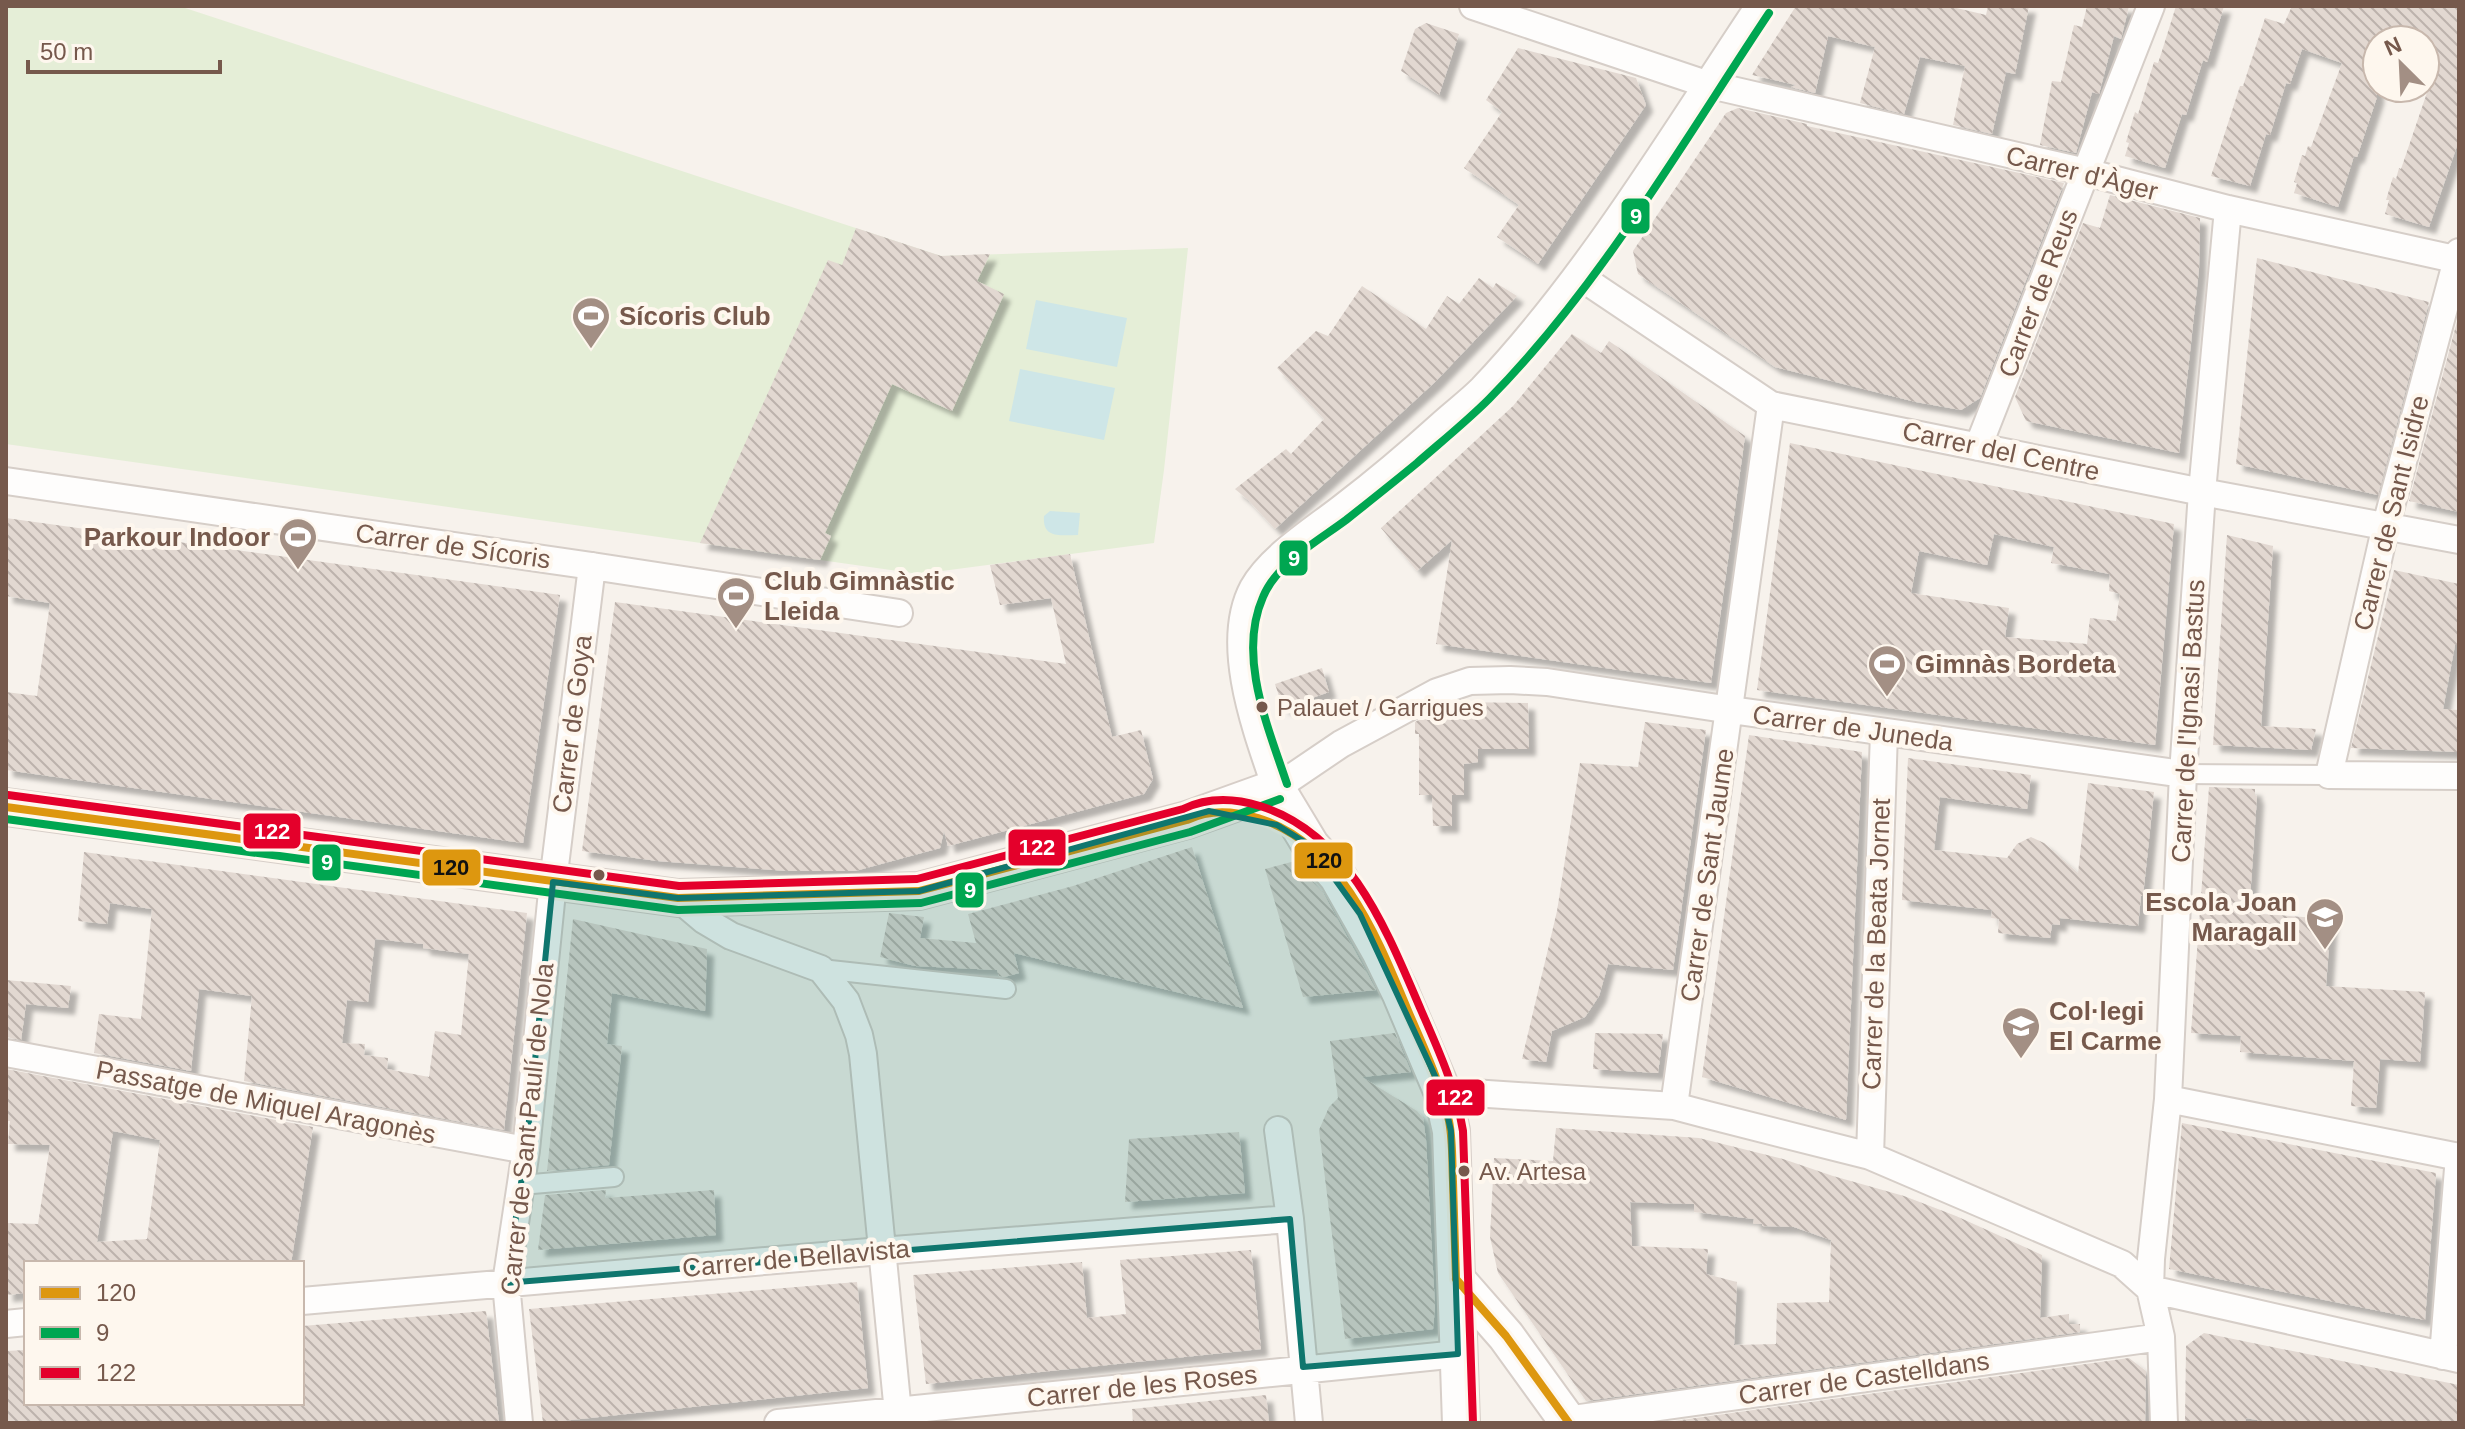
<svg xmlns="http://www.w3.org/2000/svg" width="2465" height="1429" font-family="Arial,sans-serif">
  <defs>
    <pattern id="building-back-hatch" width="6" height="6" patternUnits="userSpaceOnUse" patternTransform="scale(2)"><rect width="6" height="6" fill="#e2d8d1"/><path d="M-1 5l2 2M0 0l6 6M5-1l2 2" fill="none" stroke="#bcb2ac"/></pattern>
    <filter id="shadow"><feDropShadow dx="7" dy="7" stdDeviation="2" flood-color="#0004"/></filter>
  </defs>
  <rect width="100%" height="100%" fill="#f7f2ec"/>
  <path fill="#e5eed7" d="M 6,6 L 179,6 L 941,256 L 1188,248 L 1164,470 L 1154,543 L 919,574 L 6,444 Z"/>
  <path fill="#cee6e7" d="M 1036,300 L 1127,318 L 1117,367 L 1026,349 Z
    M 1020,369 L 1115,388 L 1104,440 L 1009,421 Z
    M 1050,511 L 1080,513 L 1078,535 C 1061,535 1042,539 1044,516 Z"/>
  <path fill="url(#building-back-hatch)" fill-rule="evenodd" filter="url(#shadow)" d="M 1796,6 L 1948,6 L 1986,15 L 1988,6 L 2029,6 L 2015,74 L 2006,72 L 1992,134 L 1953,125 L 1965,66 L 1920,57 L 1904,114 L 1860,103 L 1875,47 L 1828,36 L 1815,93 L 1791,87 L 1796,85 L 1752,75 Z
    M 2087,6 L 2129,6 L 2121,39 L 2114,36 L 2099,94 L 2092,92 L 2076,153 L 2040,145 L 2052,81 L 2061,82 L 2074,25 L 2082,27 Z
    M 2176,6 L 2224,6 L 2207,62 L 2203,60 L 2186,115 L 2182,114 L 2165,168 L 2125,156 L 2129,143 L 2126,142 L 2135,112 L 2138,114 L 2154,62 L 2158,63 L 2161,54 Z
    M 2292,6 L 2459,6 L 2459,140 L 2429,227 L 2385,214 L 2389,200 L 2386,200 L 2393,177 L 2396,179 L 2399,168 L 2401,169 L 2435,69 L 2425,66 L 2425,40 L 2377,40 L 2377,97 L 2357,157 L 2354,156 L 2338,207 L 2294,193 L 2297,183 L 2294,182 L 2302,155 L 2305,156 L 2308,146 L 2311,147 L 2342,63 L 2302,49 L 2290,84 L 2286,83 L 2270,135 L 2266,134 L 2250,186 L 2211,176 L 2240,86 L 2243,86 L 2265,18 L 2284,24 Z
    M 1426,23 L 1459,34 L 1439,95 L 1401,71 L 1415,29 Z
    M 1518,48 L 1636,78 L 1646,105 L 1538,264 L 1497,237 L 1519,205 L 1464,168 L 1502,112 L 1486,100 Z
    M 1738,108 L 1807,124 L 1807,126 L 2064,183 L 1980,398 L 1961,410 L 1916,402 L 1775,367 L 1638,274 L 1633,251 L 1726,113 Z
    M 2110,195 L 2200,218 L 2199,269 L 2179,453 L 2026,421 L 2015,397 L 2083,223 L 2100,228 Z
    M 856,228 L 941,256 L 990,254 L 977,281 L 1004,294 L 952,411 L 892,384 L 825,533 L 831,536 L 820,560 L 700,543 L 828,260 L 842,265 Z
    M 2257,258 L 2429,302 L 2378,495 L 2236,464 Z
    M 1479,278 L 1493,288 L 1496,283 L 1517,296 L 1435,382 L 1275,529 L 1248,500 L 1235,489 L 1286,449 L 1291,454 L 1324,419 L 1277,368 L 1316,331 L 1328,336 L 1362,286 L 1426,329 L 1447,296 L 1459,304 Z
    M 2459,314 L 2459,512 L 2409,501 Z
    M 1572,334 L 1601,353 L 1609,341 L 1745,436 L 1711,683 L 1436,644 L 1452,540 L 1417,571 L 1381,528 L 1513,406 Z
    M 1790,443 L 2174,524 L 2155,745 L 1757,690 ZM 1994,534 L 2054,547 L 2051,563 L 2110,574 L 2109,591 L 2120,594 L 2116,621 L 2090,618 L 2087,644 L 2005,637 L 2009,608 L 1911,593 L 1919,551 L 1987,565 Z
    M 6,518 L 560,595 L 523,843 L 6,770 L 6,692 L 37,696 L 50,603 L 6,596 Z
    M 2227,535 L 2273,546 L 2261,726 L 2316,729 L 2311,750 L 2213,745 Z
    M 1070,554 L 1112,737 L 1141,730 L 1153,779 L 1144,794 L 948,846 L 944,831 L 940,848 L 855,871 L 788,871 L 658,861 L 582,851 L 615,602 L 1066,664 L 1051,598 L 1000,605 L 990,565 Z
    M 2394,570 L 2459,584 L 2459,645 L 2455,645 L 2443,709 L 2459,710 L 2459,752 L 2351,748 Z
    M 1322,668 L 1329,692 L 1283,708 L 1275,684 Z
    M 1458,702 L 1528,703 L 1529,749 L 1478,749 L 1478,762 L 1464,764 L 1464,795 L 1452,795 L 1452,826 L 1433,826 L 1432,795 L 1419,795 L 1419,734 L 1415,734 L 1415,722 L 1443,707 Z
    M 1645,722 L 1706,730 L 1673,970 L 1608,964 L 1599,996 L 1585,1017 L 1552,1031 L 1546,1062 L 1522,1059 L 1557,911 L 1580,763 L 1638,767 Z
    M 1749,735 L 1862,752 L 1846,1120 L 1702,1077 Z
    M 1908,758 L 2031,775 L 2027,809 L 1940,797 L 1934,850 L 2007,858 L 2017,844 L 2031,837 L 2044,843 L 2078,873 L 2088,783 L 2154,792 L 2143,896 L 2141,896 L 2138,926 L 2060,918 L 2060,925 L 2052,924 L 2050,938 L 1998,933 L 1999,919 L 1991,918 L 1992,910 L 1902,900 Z
    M 2209,787 L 2255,789 L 2255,795 L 2257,796 L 2249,913 L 2331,919 L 2326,986 L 2425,992 L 2420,1062 L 2380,1059 L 2376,1108 L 2351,1106 L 2354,1061 L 2240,1052 L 2241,1036 L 2191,1033 Z
    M 1192,847 L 1243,1008 L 1014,953 L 1019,973 L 1004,977 L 999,976 L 997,970 L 915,966 L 880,957 L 889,913 L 924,917 L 920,938 L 976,943 L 968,914 L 1073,886 Z
    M 84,852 L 527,913 L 504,1130 L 244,1081 L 252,996 L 199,989 L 191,1071 L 94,1053 L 99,1014 L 141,1019 L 152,909 L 110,903 L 107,924 L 78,921 ZM 375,939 L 423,944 L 423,948 L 469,954 L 461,1035 L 435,1031 L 429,1077 L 387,1069 L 388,1058 L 364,1055 L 365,1044 L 342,1043 L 347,1000 L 368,1002 Z
    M 1295,861 L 1323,893 L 1376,990 L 1303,997 L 1265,869 Z
    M 573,919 L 707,949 L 705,1011 L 612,993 L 607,1044 L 622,1046 L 609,1165 L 547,1171 Z
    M 6,980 L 71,986 L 68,1008 L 26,1004 L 21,1040 L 6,1037 Z
    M 1395,1033 L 1411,1072 L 1362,1077 L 1417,1111 L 1423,1118 L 1426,1140 L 1435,1307 L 1433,1329 L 1345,1339 L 1319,1130 L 1329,1107 L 1338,1098 L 1330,1041 Z
    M 1595,1033 L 1663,1034 L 1658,1073 L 1593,1069 Z
    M 6,1069 L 313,1127 L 291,1263 L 26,1263 L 26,1293 L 6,1295 L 6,1223 L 38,1224 L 50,1145 L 8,1144 L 10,1121 L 6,1121 ZM 113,1131 L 160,1140 L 147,1239 L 97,1242 Z
    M 2182,1123 L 2436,1173 L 2425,1320 L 2169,1269 Z
    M 1556,1128 L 1699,1138 L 1783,1159 L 1833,1176 L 1904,1196 L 1956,1216 L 2042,1255 L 2040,1318 L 2069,1314 L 2069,1324 L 2080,1324 L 2080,1332 L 1586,1401 L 1498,1273 L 1490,1237 L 1494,1158 L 1553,1161 ZM 1630,1202 L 1694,1204 L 1694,1212 L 1754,1219 L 1753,1224 L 1762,1224 L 1762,1226 L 1794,1227 L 1831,1240 L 1829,1302 L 1777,1303 L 1776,1344 L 1734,1345 L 1737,1282 L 1706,1274 L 1708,1249 L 1632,1246 Z
    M 1239,1132 L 1245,1193 L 1125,1202 L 1129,1139 Z
    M 606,1190 L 605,1198 L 714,1190 L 716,1235 L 538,1250 L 545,1195 Z
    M 1251,1250 L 1261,1349 L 926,1384 L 913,1275 L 1082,1262 L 1087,1318 L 1126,1314 L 1120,1260 Z
    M 857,1282 L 868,1388 L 543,1423 L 529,1309 Z
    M 486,1311 L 499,1423 L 6,1423 L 6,1351 L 26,1350 L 26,1403 L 302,1403 L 302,1326 Z
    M 2204,1333 L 2459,1385 L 2459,1423 L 2273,1423 L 2246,1418 L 2245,1423 L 2185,1423 L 2186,1346 Z
    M 2129,1358 L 2146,1371 L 2145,1423 L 1660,1423 Z
    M 1266,1395 L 1269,1423 L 1133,1423 L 1132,1409 Z"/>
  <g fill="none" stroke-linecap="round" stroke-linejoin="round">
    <g stroke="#d6cec8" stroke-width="22">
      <path id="pedestrian" d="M 2183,774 L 2329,775
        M 821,969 L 1006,989
        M 521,1185 L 614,1177"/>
    </g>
    <g stroke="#d6cec8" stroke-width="30">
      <path id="minor" d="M 1473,6 L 1706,84 L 2086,172 L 2228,209 L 2459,260
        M 1759,6 C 1672,136 1589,276 1482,389 C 1469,402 1454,413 1441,425 C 1409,454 1377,481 1343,507 C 1315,529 1270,557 1253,588 C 1223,644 1257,732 1276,788 L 1341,744 L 1437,692 L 1470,681 L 1510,680 L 1547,682 L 1731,710 L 2183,774
        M 2459,252 L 2386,525 L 2329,775 L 2459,776
        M 1579,276 L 1771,405 L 2202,492 L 2459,540
        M 1978,447 L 2151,6
        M 6,481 L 592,566 L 899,613
        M 678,898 L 704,920 L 731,936 L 821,969 L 846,1001 L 859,1035 L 863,1054 L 899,1423
        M 6,1053 L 526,1150
        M 1442,1091 L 1674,1106 L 1708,1115 L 1870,1156 L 2122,1264 L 2150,1289 L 2459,1359
        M 2168,1099 L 2459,1157
        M 1674,1106 L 1771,405
        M 1278,1130 L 1290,1219 L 1309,1423
        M 1870,1156 L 1884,732
        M 302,1301 L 881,1251 L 1290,1219
        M 6,1324 L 26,1322
        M 2443,1356 L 2459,1156
        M 1566,1420 L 2161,1337
        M 519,1423 L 506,1283 L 526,1150 L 553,882 L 592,566
        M 778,1423 C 1005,1402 1231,1375 1458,1354
        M 2164,1423 L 2161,1337 L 2150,1289 L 2151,1259 L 2168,1099 L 2183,774 L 2202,492 L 2228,209"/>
    </g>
    <g stroke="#d7cec8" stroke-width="40">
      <path id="secondary" d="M 6,807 L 678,898 L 919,891 L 1187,820 L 1276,788 L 1311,846 L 1338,877 L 1380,951 L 1400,992 L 1442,1091 L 1451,1131 L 1461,1423
        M 1456,1279 L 1506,1336 L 1569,1423"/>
    </g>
    <use href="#pedestrian" stroke="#fefdfc" stroke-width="18"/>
    <use href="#minor" stroke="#fefdfc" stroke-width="26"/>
    <use href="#secondary" stroke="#fefdfc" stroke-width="36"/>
    <g stroke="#fef7ee" stroke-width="14">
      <path id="bus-1" d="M 6,807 L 678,898 L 919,891 L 1187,820 C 1211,809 1233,811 1258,818 C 1342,844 1378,939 1409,1013 C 1424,1048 1441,1083 1449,1121 C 1453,1141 1452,1162 1453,1182 C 1454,1214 1455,1247 1456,1279
        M 1456,1279 L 1506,1336 L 1569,1423"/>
    </g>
    <g stroke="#fef7ee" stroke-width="14">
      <path id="bus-2" d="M 1287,784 C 1268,727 1237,656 1263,597 C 1277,563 1318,541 1346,520 C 1370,501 1394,482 1417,463 C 1441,442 1467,421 1489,399 C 1599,288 1683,142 1769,13
        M 6,819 L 678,910 L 921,903 L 1190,832 L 1280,799"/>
    </g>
    <g stroke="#fef7ee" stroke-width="14">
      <path id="bus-3" d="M 8,795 L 679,886 L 917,879 L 1183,809 C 1208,797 1234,798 1260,806 C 1350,834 1387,931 1421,1010 C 1438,1049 1456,1088 1463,1131 L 1473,1423"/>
    </g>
    <use href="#bus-1" stroke="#dd970f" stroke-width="8"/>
    <use href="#bus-2" stroke="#00a651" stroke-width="8"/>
    <use href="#bus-3" stroke="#e4002b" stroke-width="8"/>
  </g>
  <path fill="#0f766e" fill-opacity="0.2" stroke="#0f766e" stroke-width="6" stroke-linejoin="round" d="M 1209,811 L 1277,825 L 1311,846 L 1360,914 L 1442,1091 L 1451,1131 L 1458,1354 L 1303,1367 L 1290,1219 L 506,1283 L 526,1150 L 553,882 L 678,898 L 919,891 Z"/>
  <defs>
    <g id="stadium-pin" transform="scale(2)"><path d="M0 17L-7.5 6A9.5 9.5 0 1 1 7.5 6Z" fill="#a38f84" stroke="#fef7ee"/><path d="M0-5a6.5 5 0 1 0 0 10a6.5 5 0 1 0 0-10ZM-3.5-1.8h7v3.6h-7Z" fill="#fff"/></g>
    <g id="school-pin" transform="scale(2)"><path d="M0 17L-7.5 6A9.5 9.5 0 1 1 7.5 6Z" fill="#a38f84" stroke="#fef7ee"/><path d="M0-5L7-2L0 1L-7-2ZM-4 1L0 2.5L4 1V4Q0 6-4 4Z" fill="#fff"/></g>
  </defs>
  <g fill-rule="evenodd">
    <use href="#stadium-pin" x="591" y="316"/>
    <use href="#stadium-pin" x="298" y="537"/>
    <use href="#stadium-pin" x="736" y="596"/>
    <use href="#stadium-pin" x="1887" y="664"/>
    <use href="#school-pin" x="2325" y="917"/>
    <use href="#school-pin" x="2021" y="1026"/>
  </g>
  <g fill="#76594c" stroke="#fef7ee" stroke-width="3">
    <circle cx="1262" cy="707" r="7"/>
    <circle cx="599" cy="875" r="7"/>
    <circle cx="1464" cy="1171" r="7"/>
  </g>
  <g text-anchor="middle" stroke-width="8" stroke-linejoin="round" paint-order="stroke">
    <g font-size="24" fill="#76594c" stroke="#fef7ee" text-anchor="start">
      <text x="1277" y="716">Palauet / Garrigues</text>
      <text x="1479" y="1180">Av. Artesa</text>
    </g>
    <g font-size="26" fill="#76594c" stroke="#fef7ee">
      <text transform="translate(2082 173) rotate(14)" y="9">Carrer d'Àger</text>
      <text transform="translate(2038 293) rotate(-69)" y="9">Carrer de Reus</text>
      <text transform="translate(2001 451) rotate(12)" y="9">Carrer del Centre</text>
      <text transform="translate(2391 513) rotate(-76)" y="9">Carrer de Sant Isidre</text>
      <text transform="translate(453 546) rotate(8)" y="9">Carrer de Sícoris</text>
      <text transform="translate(2188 721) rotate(-87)" y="9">Carrer de l'Ignasi Bastus</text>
      <text transform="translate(572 724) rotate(-83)" y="9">Carrer de Goya</text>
      <text transform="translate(1853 728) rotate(8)" y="9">Carrer de Juneda</text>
      <text transform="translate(1707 875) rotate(-82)" y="9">Carrer de Sant Jaume</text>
      <text transform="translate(1876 944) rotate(-88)" y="9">Carrer de la Beata Jornet</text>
      <text transform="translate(266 1102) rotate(11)" y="9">Passatge de Miquel Aragonès</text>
      <text transform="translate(527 1129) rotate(-84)" y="9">Carrer de Sant Paulí de Nola</text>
      <text transform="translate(796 1258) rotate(-5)" y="9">Carrer de Bellavista</text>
      <text transform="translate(1864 1378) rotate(-8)" y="9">Carrer de Castelldans</text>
      <text transform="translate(1142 1386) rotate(-6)" y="9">Carrer de les Roses</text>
    </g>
    <g font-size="26" font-weight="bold" fill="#76594c" stroke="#fef7ee" text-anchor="start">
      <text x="619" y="325">Sícoris Club</text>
      <text x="270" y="546" text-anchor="end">Parkour Indoor</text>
      <text x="764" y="590">Club Gimnàstic<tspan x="764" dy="30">Lleida</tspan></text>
      <text x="1915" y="673">Gimnàs Bordeta</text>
      <text x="2297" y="911" text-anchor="end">Escola Joan<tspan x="2297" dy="30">Maragall</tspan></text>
      <text x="2049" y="1020">Col·legi<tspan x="2049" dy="30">El Carme</tspan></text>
    </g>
  </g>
  <g stroke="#fef7ee" stroke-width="3">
    <rect x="1620" y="197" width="31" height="38" rx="8" fill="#00a651"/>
    <rect x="1278" y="539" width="31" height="38" rx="8" fill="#00a651"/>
    <rect x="242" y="812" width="60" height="38" rx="8" fill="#e4002b"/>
    <rect x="1007" y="828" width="60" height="39" rx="8" fill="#e4002b"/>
    <rect x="1293" y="841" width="61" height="39" rx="8" fill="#dd970f"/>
    <rect x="311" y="843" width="31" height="39" rx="8" fill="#00a651"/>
    <rect x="421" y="848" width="61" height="39" rx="8" fill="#dd970f"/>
    <rect x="954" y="871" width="31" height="38" rx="8" fill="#00a651"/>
    <rect x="1425" y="1078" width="61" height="39" rx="8" fill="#e4002b"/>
  </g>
  <g font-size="22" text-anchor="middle" font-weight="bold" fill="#fff">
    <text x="1636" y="224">9</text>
    <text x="1294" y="566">9</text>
    <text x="272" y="839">122</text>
    <text x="1037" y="855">122</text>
    <text x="327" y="870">9</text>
    <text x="970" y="898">9</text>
    <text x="1455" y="1105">122</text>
  </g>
  <g font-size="22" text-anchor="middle" font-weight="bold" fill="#111">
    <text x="1324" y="868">120</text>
    <text x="451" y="875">120</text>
  </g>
  <rect width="2465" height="1429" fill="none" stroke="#76594c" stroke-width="16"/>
  <rect x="24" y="1261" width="280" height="144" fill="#fef7ee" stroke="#c8b8ad" stroke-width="2"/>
  <rect x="40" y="1287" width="40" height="12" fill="#dd970f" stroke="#c8b8ad" stroke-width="2"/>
  <text x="96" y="1301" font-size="24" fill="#76594c">120</text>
  <rect x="40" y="1327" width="40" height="12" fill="#00a651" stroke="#c8b8ad" stroke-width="2"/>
  <text x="96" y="1341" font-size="24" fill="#76594c">9</text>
  <rect x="40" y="1367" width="40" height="12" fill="#e4002b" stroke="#c8b8ad" stroke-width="2"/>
  <text x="96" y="1381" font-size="24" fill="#76594c">122</text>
  <g transform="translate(2401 64) rotate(336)"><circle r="38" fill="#fef7ee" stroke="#c8b8ad" stroke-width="2"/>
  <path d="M0-6L14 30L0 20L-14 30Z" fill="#a38f84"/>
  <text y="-12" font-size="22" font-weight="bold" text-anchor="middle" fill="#76594c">N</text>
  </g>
  <path d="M28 60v12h192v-12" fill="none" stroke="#76594c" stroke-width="4"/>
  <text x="40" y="60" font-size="24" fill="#76594c" stroke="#fef7ee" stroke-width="6" paint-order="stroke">50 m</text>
</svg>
